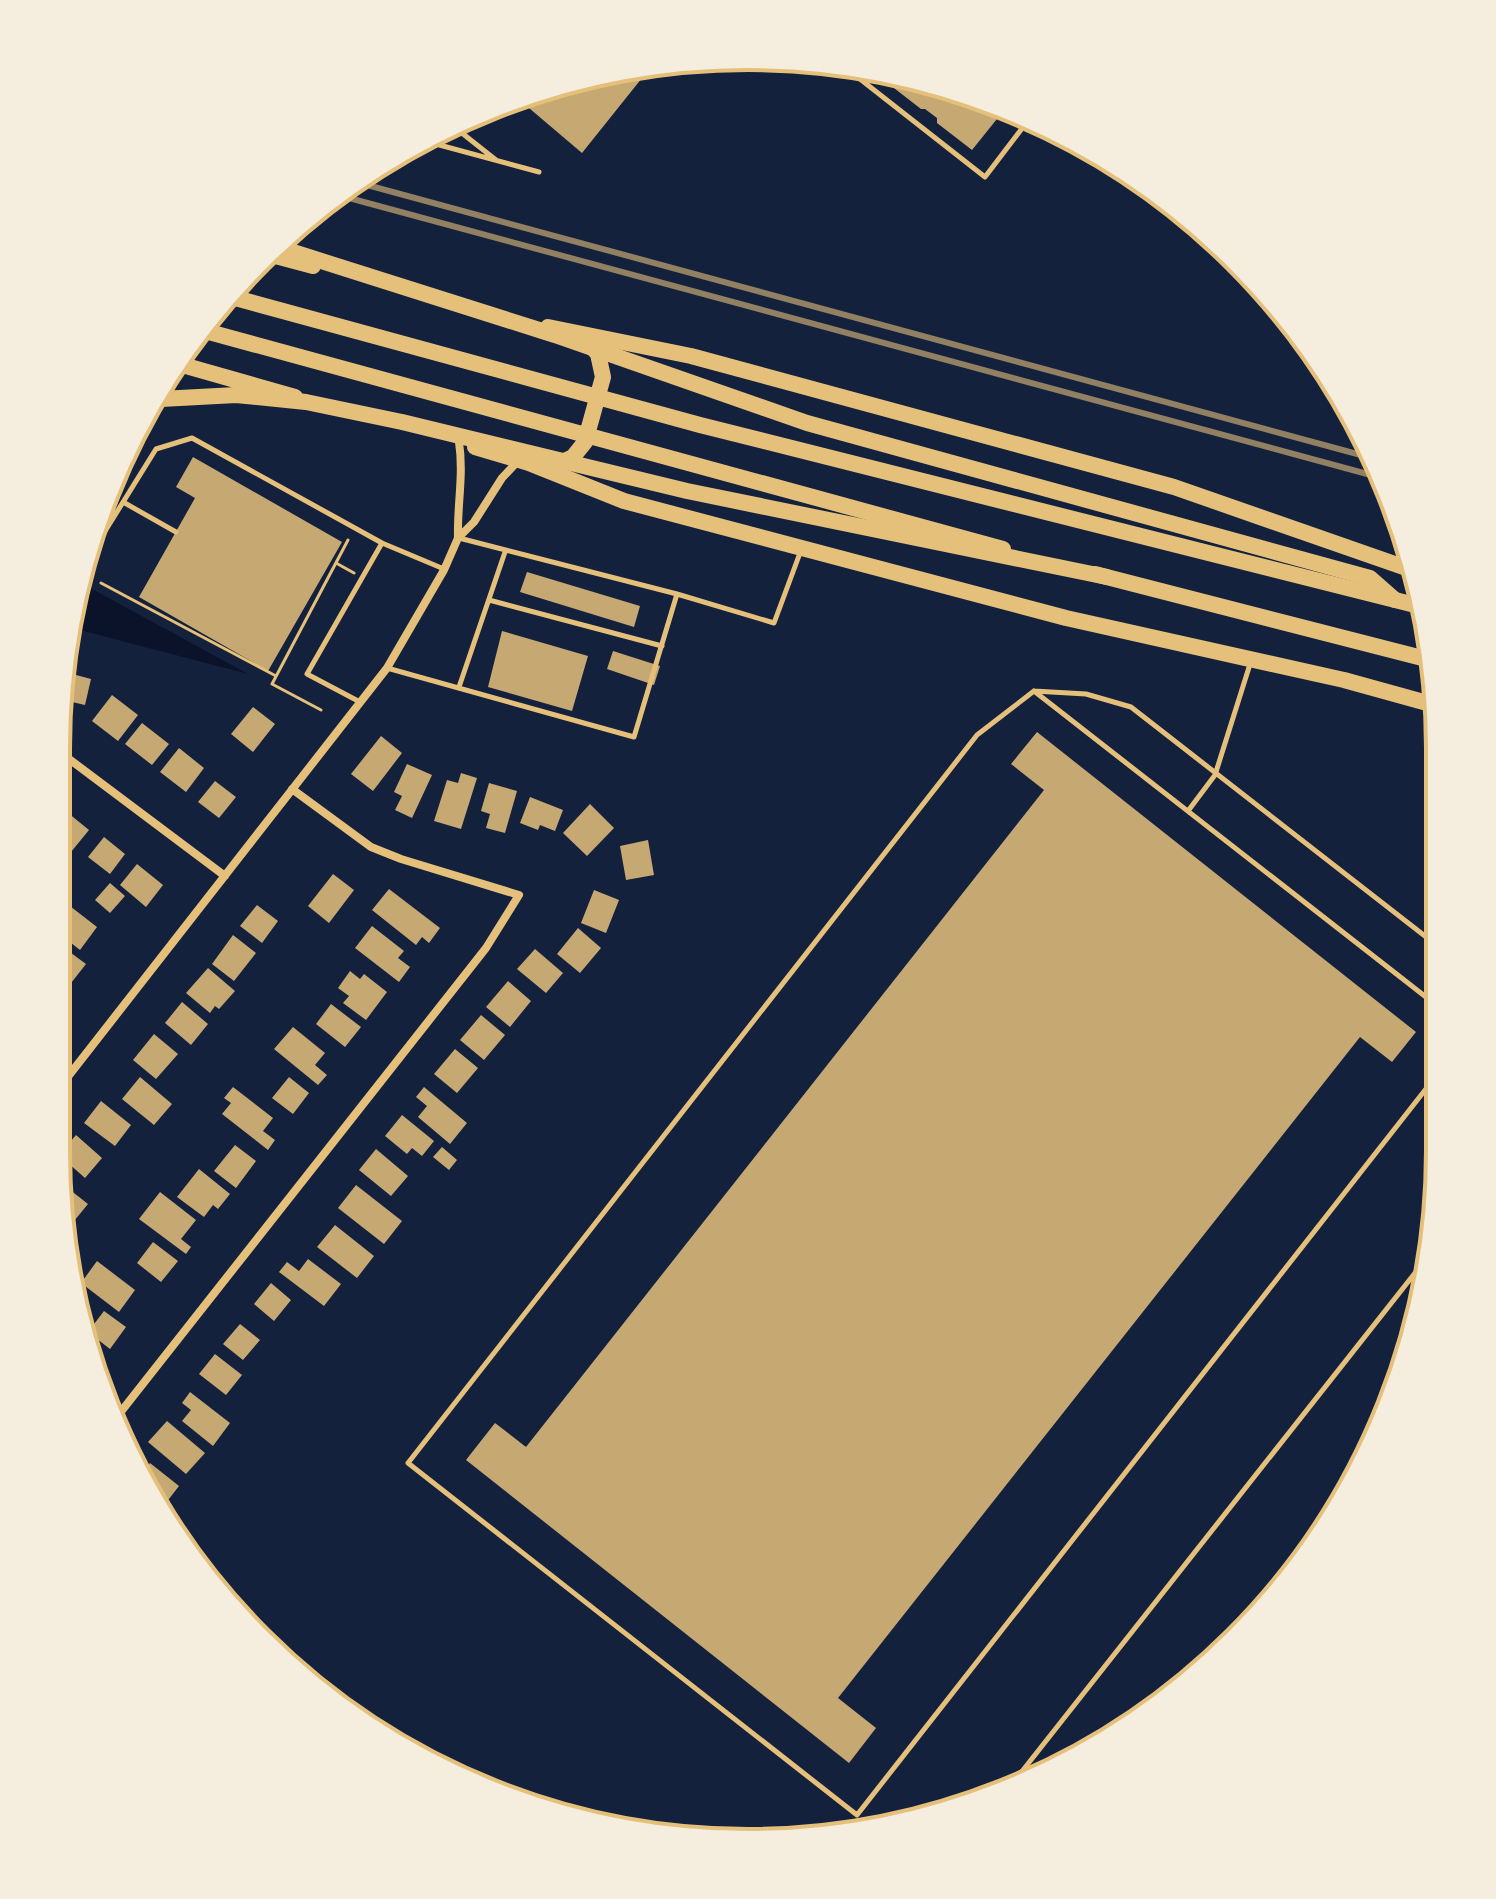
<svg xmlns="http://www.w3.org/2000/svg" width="1496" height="1899" font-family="Montserrat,sans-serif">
  <rect width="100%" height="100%" fill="#14213d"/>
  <path fill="#0b132b" d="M 81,583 L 248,674 L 72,628 Z"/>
  <path fill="#c6a872" d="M 654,63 L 582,153 L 516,97 L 525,93 Z
    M 885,73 L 927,79 L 1005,109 L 972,150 L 937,123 L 937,118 L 925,109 L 921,109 L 881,78 Z
    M 193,457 L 342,542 L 268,671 L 139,597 L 195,498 L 176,487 Z
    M 527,572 L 640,606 L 634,627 L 520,592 Z
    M 502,631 L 588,656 L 572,711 L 488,687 Z
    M 613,651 L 660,666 L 654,685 L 607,669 Z
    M 65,672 L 91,679 L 85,705 L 59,699 Z
    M 112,695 L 138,715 L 118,741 L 92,721 Z
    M 253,707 L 275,724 L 253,752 L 231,734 Z
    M 142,723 L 169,744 L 152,765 L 125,744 Z
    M 1037,732 L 1416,1032 L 1392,1062 L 1360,1037 L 838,1698 L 876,1728 L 849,1763 L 466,1460 L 495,1423 L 526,1447 L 1044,790 L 1011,764 Z
    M 381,736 L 402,753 L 373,791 L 351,774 Z
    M 179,748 L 204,768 L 186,792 L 160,772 Z
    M 407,764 L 432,775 L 412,818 L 395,810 L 402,796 L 394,792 Z
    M 461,773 L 477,778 L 461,829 L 434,821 L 447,780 L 458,783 Z
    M 215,781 L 236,797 L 219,818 L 198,802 Z
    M 489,783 L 517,791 L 505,833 L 486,828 L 490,814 L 481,811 Z
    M 530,797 L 563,810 L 555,831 L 540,825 L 538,830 L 520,823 Z
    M 590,804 L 614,828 L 587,856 L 563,833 Z
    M 62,808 L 89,830 L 71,852 L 57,840 L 57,813 Z
    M 104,837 L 125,854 L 110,874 L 88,857 Z
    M 648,840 L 654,875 L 626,880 L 620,846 Z
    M 137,864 L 163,885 L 146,907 L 120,885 Z
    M 333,874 L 354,890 L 329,923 L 308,906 Z
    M 110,883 L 125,896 L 110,913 L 95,900 Z
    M 389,889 L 440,928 L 429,943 L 422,937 L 416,945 L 372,910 Z
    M 594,890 L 619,900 L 606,933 L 581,923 Z
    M 66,903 L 97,927 L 80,950 L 57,932 L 57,915 Z
    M 257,905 L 278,921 L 262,943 L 240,926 Z
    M 372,926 L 404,951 L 398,958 L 410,967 L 399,982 L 355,948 Z
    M 578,928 L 601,948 L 580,973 L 557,954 Z
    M 233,935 L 256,953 L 234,981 L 212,964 Z
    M 63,947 L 86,964 L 64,992 L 57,986 L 57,955 Z
    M 535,949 L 563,973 L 546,993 L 517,969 Z
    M 208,968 L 235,991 L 219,1009 L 215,1006 L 210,1013 L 186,993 Z
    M 350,971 L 360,979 L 364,974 L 387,992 L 366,1020 L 343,1003 L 349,996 L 338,988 Z
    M 508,981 L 531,1001 L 510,1027 L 486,1007 Z
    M 182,1002 L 208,1024 L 191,1045 L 165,1023 Z
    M 331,1004 L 361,1027 L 345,1047 L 316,1024 Z
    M 481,1015 L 505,1035 L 484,1060 L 460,1040 Z
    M 293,1027 L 325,1053 L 315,1065 L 327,1075 L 318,1085 L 274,1049 Z
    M 154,1034 L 178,1054 L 156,1079 L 133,1060 Z
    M 455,1049 L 478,1068 L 457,1093 L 434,1074 Z
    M 140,1077 L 172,1104 L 154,1125 L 122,1099 Z
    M 289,1077 L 309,1093 L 293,1114 L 272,1098 Z
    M 233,1087 L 273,1118 L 263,1131 L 275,1140 L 268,1150 L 222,1114 L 231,1103 L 224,1098 Z
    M 424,1087 L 467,1123 L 450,1144 L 418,1117 L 427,1106 L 416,1097 Z
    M 101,1101 L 131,1125 L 115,1146 L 84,1123 Z
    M 402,1115 L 434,1141 L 422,1156 L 412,1148 L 407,1154 L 385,1136 Z
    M 76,1135 L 102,1158 L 85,1178 L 59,1155 Z
    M 235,1145 L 256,1161 L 236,1188 L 214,1171 Z
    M 442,1147 L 457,1160 L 449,1170 L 433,1157 Z
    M 376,1149 L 408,1176 L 391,1196 L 359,1170 Z
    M 199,1169 L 230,1194 L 218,1209 L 213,1205 L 204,1217 L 177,1197 Z
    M 60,1182 L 88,1204 L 70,1226 L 65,1223 Z
    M 356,1185 L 402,1221 L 384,1244 L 338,1208 Z
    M 160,1192 L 196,1220 L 181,1239 L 191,1247 L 186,1254 L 139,1219 Z
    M 335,1225 L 374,1256 L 357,1278 L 317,1247 Z
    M 153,1242 L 178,1261 L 161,1282 L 137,1263 Z
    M 308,1259 L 341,1284 L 324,1306 L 279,1272 L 287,1262 L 299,1271 Z
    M 97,1261 L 135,1290 L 119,1312 L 81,1283 Z
    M 271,1283 L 291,1300 L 274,1321 L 254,1304 Z
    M 104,1311 L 126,1327 L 110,1349 L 88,1332 Z
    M 240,1324 L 260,1340 L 243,1360 L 223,1344 Z
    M 215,1354 L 242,1375 L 226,1395 L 199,1374 Z
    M 190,1392 L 230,1423 L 213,1446 L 182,1421 L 191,1410 L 182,1403 Z
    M 167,1421 L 205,1453 L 186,1474 L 148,1442 Z
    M 134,1462 L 145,1470 L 150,1463 L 179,1486 L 162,1508 L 149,1497 Z"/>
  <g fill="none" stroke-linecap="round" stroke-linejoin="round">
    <path stroke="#e5c07b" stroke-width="3" d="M 336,563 L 354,573
      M 101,583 L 276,676
      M 321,710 L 272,684 L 348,540"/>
    <path stroke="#e5c07b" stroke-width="5" d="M 868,70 L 860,79 L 985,177 L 1030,118
      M 453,126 L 496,160
      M 421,140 L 539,172
      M 123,502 L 176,532
      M 98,516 L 110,523
      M 459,538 L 677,594 L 774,623 L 800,553
      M 89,557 L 156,449 L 192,438 L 382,543 L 444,569
      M 489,600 L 662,646
      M 387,668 L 634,737 L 677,594
      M 459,687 L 505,552
      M 1034,691 L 1440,1008
      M 360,702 L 307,674 L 382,543
      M 1188,811 L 1215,775 L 1251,661
      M 1439,947 L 1131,707 L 1086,694 L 1034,691 L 977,735 L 408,1463 L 857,1815 L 1440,1071
      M 1012,1784 L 1430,1254"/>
    <path stroke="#e5c07b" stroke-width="8" d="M 458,538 C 457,505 464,475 459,442
      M 57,750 L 225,876
      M 56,1092 L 387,668 L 444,570 L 458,538 L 474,522 L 502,478 L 519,460
      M 116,1418 L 486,948 L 519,895 L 401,859 L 371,847 L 292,789"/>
    <path stroke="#e5c07b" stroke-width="16" d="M 268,254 L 313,266
      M 228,296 L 700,425 L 1419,606
      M 548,327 L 691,356 L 1174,487 L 1412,570
      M 198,329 L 1003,549
      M 179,364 L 295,397
      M 475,447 L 529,463 L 624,501 L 1066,618 L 1344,680 L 1438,706
      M 558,464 L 573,457 L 585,442 L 603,377 L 598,354 L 589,344
      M 1095,574 L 1430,660"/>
    <path stroke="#e5c07b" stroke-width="16" d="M 274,246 L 555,335 L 807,423 L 1370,578 L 1395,600
      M 161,399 L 236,395 L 306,402 L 402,422 L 687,491 L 1107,577"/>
    <path stroke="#918062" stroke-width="6" d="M 356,182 L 1372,458
      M 338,195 L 1382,478"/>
  </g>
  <path d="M0 0H1496V1899H0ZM748 70H748A678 678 0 0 1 1426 748V1151A678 678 0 0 1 748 1829H748A678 678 0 0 1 70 1151V748A678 678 0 0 1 748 70Z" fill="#f5edde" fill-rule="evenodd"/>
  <path fill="none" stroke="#e5c07b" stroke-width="4" d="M748 70H748A678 678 0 0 1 1426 748V1151A678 678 0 0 1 748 1829H748A678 678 0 0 1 70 1151V748A678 678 0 0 1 748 70Z"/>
</svg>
